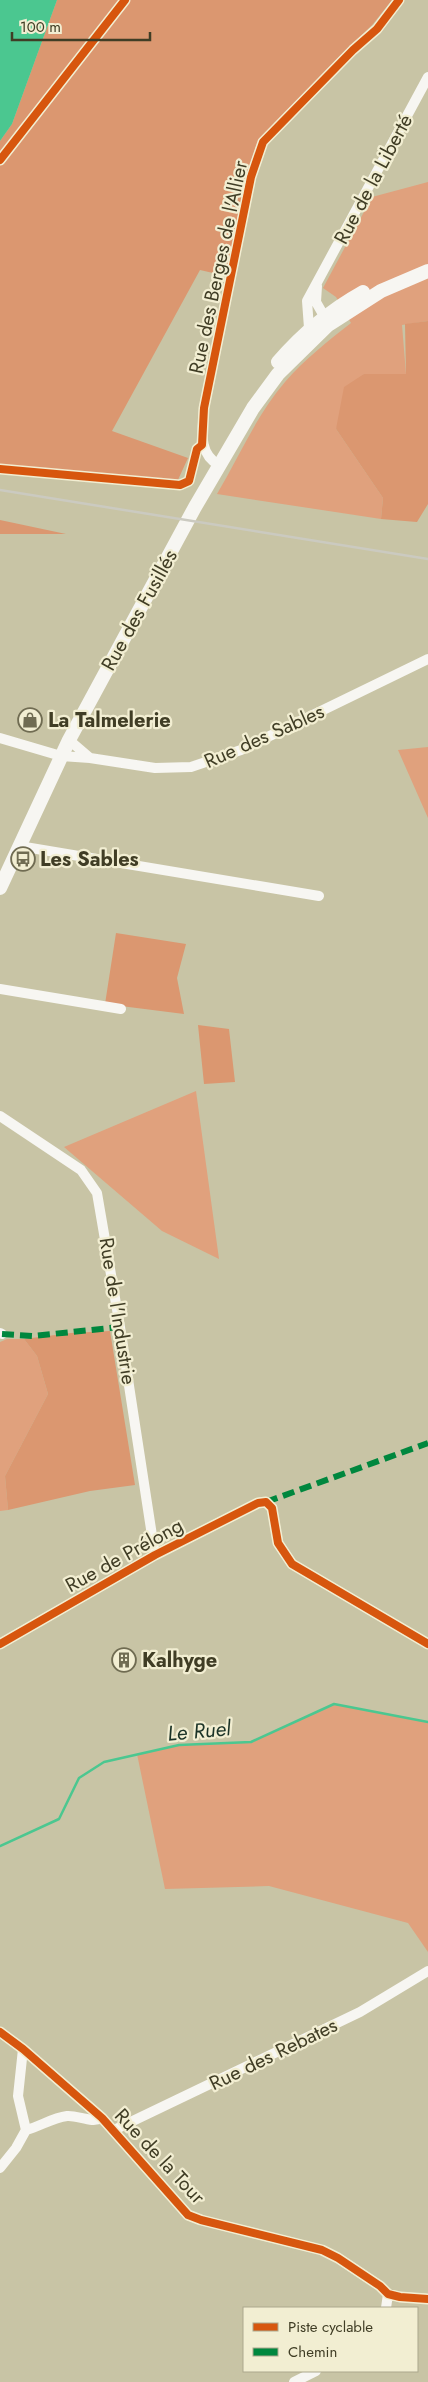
<svg xmlns="http://www.w3.org/2000/svg" width="428" height="2382" font-family="Jost,sans-serif">
  <rect width="100%" height="100%" fill="#c8c4a5"/>
  <path fill="#e0a17d" d="M 428,182 L 428,321 L 402,325 L 406,374 L 364,374 L 336,429 L 383,498 L 381,519 L 217,494 C 239,457 257,414 285,382 C 305,359 328,341 351,323 L 336,297 L 323,288 L 372,197 Z
    M 428,747 L 428,818 L 398,750 Z
    M 196,1091 L 219,1259 L 162,1231 L 64,1147 Z
    M 7,1339 L 24,1339 L 37,1356 L 48,1394 L 5,1476 L 8,1510 L 0,1511 L 0,1342 Z
    M 334,1704 L 428,1722 L 428,1952 L 408,1923 L 269,1886 L 165,1889 L 137,1754 L 179,1745 L 251,1742 Z"/>
  <path fill="#db9770" d="M 57,0 L 392,0 L 373,24 L 260,139 L 226,276 L 200,270 L 112,431 L 188,458 L 177,482 L 0,465 L 0,141 L 12,124 Z
    M 428,321 L 428,504 L 417,522 L 381,519 L 383,498 L 336,429 L 344,387 L 364,374 L 406,374 L 405,324 Z
    M 0,520 L 66,534 L 0,534 Z
    M 116,933 L 186,944 L 177,978 L 184,1014 L 105,1004 Z
    M 198,1025 L 229,1029 L 235,1082 L 204,1084 Z
    M 110,1331 L 135,1485 L 90,1491 L 8,1510 L 5,1476 L 48,1394 L 37,1356 L 24,1339 L 71,1333 Z"/>
  <path fill="#4bc790" d="M 0,0 L 57,0 L 12,124 L 0,141 Z"/>
  <g fill="none" stroke-linecap="round" stroke-linejoin="round">
    <path stroke="#4bc790" stroke-width="2.5" d="M 0,1846 L 59,1819 L 79,1778 L 104,1762 L 179,1745 L 251,1742 L 334,1704 L 428,1722"/>
    <path stroke="#f7f6f2" stroke-width="10" d="M 317,286 L 316,302 L 324,316 L 319,323
      M 316,331 L 309,328 L 307,301 L 428,77
      M 219,465 C 197,453 203,429 204,408 L 251,177 L 263,142 L 353,50 L 377,29 L 399,0
      M 0,738 L 61,756 L 90,758 L 155,768 L 191,767 L 241,750 L 428,659
      M 69,740 L 90,758
      M 19,846 L 319,896
      M 0,989 L 121,1009
      M 0,1116 L 81,1170 L 97,1193 L 120,1327 L 155,1555
      M 0,1333 L 2,1334
      M 0,1644 L 155,1555 L 258,1503 L 266,1502 L 272,1508 L 278,1543 L 292,1564 L 428,1644
      M 0,2032 L 23,2049 L 102,2118 L 188,2215 L 201,2220 L 322,2250 L 338,2258 L 380,2286 L 388,2294 L 400,2297 L 428,2299
      M 23,2049 L 18,2096 L 26,2130 C 41,2126 52,2118 67,2116 C 78,2115 92,2124 102,2118
      M 114,2130 L 360,2012 L 428,1971
      M 0,2168 L 16,2148 L 26,2130
      M 386,2308 L 388,2294
      M 294,2382 L 316,2371"/>
    <path stroke="#f7f6f2" stroke-width="14" d="M 278,362 C 303,333 329,311 363,292
      M 0,888 L 69,740 L 195,507 L 253,408 L 278,374 L 328,325 L 381,291 L 428,271"/>
    <path stroke="#cbcac0" stroke-width="2.5" d="M 0,490 L 428,559"/>
    <path stroke="#00873e" stroke-width="6" stroke-dasharray="12 6" stroke-linecap="butt" d="M 2,1334 L 33,1336 L 120,1327
      M 266,1502 L 428,1443"/>
    <g stroke="#f2eed2" stroke-width="11">
      <path id="cycleway" d="M 0,160 L 125,0
        M 0,469 L 180,485 L 189,481 L 197,449 L 202,445 L 204,408 L 251,177 L 263,142 L 353,50 L 377,29 L 399,0
        M 0,1644 L 155,1555 L 258,1503 L 266,1502 L 272,1508 L 278,1543 L 292,1564 L 428,1644
        M 0,2032 L 23,2049 L 102,2118 L 188,2215 L 201,2220 L 322,2250 L 338,2258 L 380,2286 L 388,2294 L 400,2297 L 428,2299"/>
    </g>
    <use href="#cycleway" stroke="#d7560e" stroke-width="8"/>
  </g>
  <defs>
    <g id="shop-ring" transform="scale(1.25)"><circle r="9.5" fill="#f2eed2" stroke="#706c52" stroke-width="1.5"/><path d="M-5-2.5h2.3a2.7 3.5 0 0 1 5.4 0H5L5.5 6h-11ZM-1.5-2.5h3a1.5 2.3 0 0 0-3 0Z" fill="#706c52"/></g>
    <g id="bus-ring" transform="scale(1.25)"><circle r="9.5" fill="#f2eed2" stroke="#706c52" stroke-width="1.5"/><path d="M-5-6H5V4H4V6H2V4H-2V6H-4V4H-5ZM-3.5-4V0h7V-4ZM-3.5 1.2v1.5H-2V1.2ZM2 1.2v1.5H3.5V1.2Z" fill="#706c52"/></g>
    <g id="building-ring" transform="scale(1.25)"><circle r="9.5" fill="#f2eed2" stroke="#706c52" stroke-width="1.5"/><path d="M-4-6H4V6H1V3H-1V6H-4ZM-2.5-4.3h1.7v1.8h-1.7ZM.8-4.3h1.7v1.8H.8ZM-2.5-1h1.7V.8h-1.7ZM.8-1h1.7V.8H.8Z" fill="#706c52"/></g>
  </defs>
  <g fill-rule="evenodd">
    <use href="#shop-ring" x="30" y="720"/>
    <use href="#bus-ring" x="23" y="859"/>
    <use href="#building-ring" x="124" y="1660"/>
  </g>
  <g text-anchor="middle" stroke-width="4.5" stroke-linejoin="round" paint-order="stroke">
    <g font-size="20" fill="#403d25" stroke="#f2eed2">
      <text transform="translate(373 179) rotate(-62)" y="7">Rue de la Liberté</text>
      <text transform="translate(218 267) rotate(-78)" y="7">Rue des Berges de l'Allier</text>
      <text transform="translate(139 610) rotate(-61)" y="7">Rue des Fusillés</text>
      <text transform="translate(264 736) rotate(-24)" y="7">Rue des Sables</text>
      <text transform="translate(118 1311) rotate(81)" y="7">Rue de l'Industrie</text>
      <text transform="translate(124 1555) rotate(-29)" y="7">Rue de Prélong</text>
      <text transform="translate(273 2054) rotate(-26)" y="7">Rue des Rebates</text>
      <text transform="translate(160 2156) rotate(47)" y="7">Rue de la Tour</text>
    </g>
    <g font-size="20" font-weight="bold" fill="#403d25" stroke="#f2eed2" text-anchor="start">
      <text x="48" y="727">La Talmelerie</text>
      <text x="40" y="866">Les Sables</text>
      <text x="142" y="1667">Kalhyge</text>
    </g>
    <g font-size="21" font-style="italic" fill="#1b3327" stroke="#f2eed2">
      <text transform="translate(199 1731) rotate(-5)" y="7">Le Ruel</text>
    </g>
  </g>
  <rect x="243" y="2307" width="175" height="65" fill="#f2eed2" stroke="#aba78d"/>
  <rect x="253" y="2323" width="25" height="8" fill="#d7560e" stroke="#aba78d"/>
  <text x="288" y="2332" font-size="15" fill="#403d25">Piste cyclable</text>
  <rect x="253" y="2348" width="25" height="8" fill="#00873e" stroke="#aba78d"/>
  <text x="288" y="2357" font-size="15" fill="#403d25">Chemin</text>
  <path d="M12 32v8h138v-8" fill="none" stroke="#403d25" stroke-width="2.5"/>
  <text x="20" y="32" font-size="15" fill="#403d25" stroke="#f2eed2" stroke-width="4" paint-order="stroke">100 m</text>
</svg>
